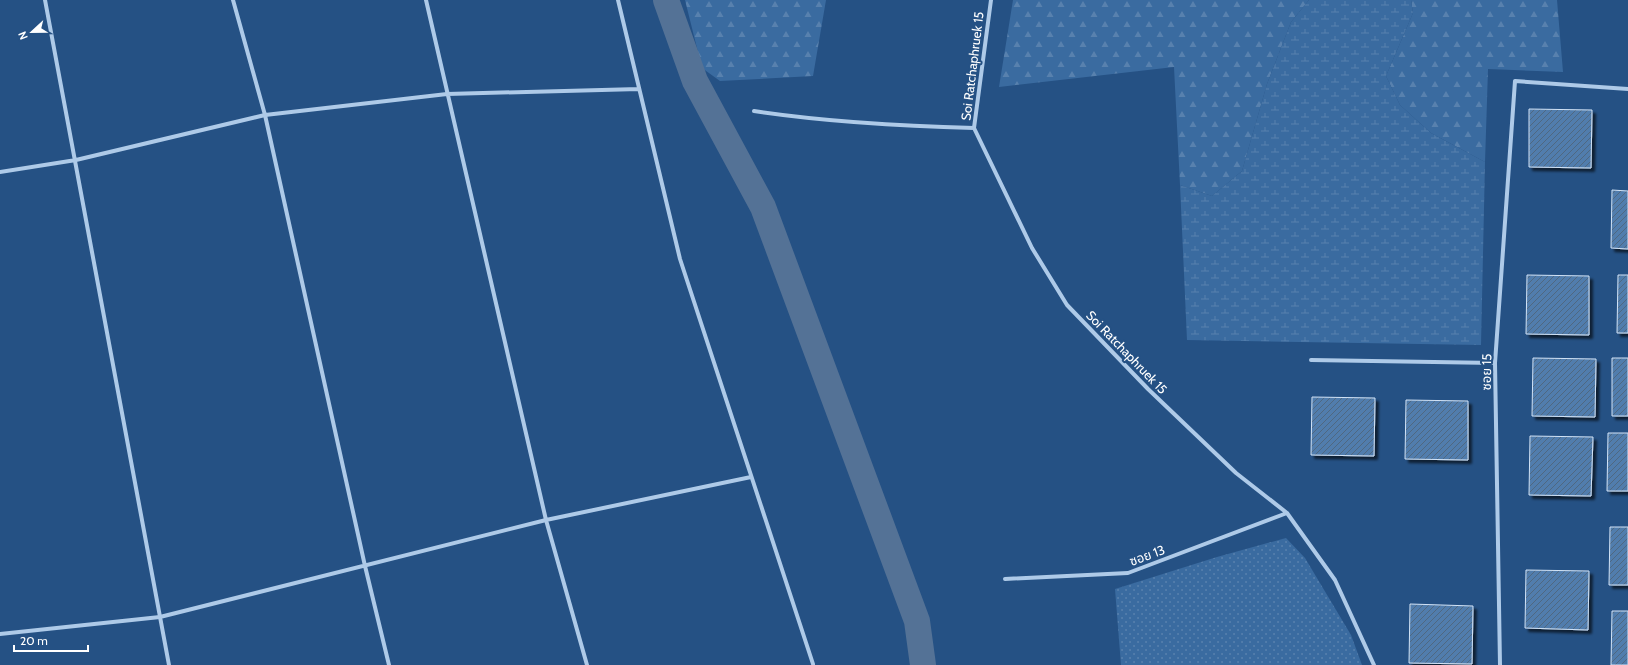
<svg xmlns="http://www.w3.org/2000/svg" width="1628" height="665" font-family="Cabin,'Noto Sans Thai',sans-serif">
  <defs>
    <pattern id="grass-dots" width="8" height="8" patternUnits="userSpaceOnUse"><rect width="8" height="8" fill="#3a6ba0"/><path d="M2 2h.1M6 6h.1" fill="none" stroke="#5881ae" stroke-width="1.8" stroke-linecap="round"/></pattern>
    <pattern id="forest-firs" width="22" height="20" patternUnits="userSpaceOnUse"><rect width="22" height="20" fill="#3a6ba0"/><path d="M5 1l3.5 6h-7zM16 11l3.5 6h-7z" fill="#5881ae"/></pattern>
    <pattern id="wetland-marsh" width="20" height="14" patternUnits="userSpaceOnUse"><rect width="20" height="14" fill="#3a6ba0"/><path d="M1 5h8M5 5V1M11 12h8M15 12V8" fill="none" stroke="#5881ae"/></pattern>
    <pattern id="building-hatch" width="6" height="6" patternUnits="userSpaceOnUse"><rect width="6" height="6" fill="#517dad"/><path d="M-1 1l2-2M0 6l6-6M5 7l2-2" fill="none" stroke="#4f6781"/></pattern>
    <filter id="shadow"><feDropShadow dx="3.5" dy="3.5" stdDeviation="1" flood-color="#0009"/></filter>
  </defs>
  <rect width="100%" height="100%" fill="#255184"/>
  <path fill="url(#grass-dots)" d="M 1286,538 L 1305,558 L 1351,635 L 1362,665 L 1121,665 L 1115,589 L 1217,557 Z"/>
  <path fill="url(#forest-firs)" d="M 685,0 L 826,0 L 813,76 L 720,81 L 702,68 Z
    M 1013,0 L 1309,0 L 1291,22 L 1267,84 L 1242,171 L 1212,196 L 1180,185 L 1174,67 L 999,87 Z
    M 1411,0 L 1557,0 L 1563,72 L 1488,69 L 1485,162 L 1431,133 L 1400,105 L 1386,76 L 1413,13 Z"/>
  <path fill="url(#wetland-marsh)" d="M 1309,0 L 1411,0 L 1413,13 L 1386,76 L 1400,105 L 1431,133 L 1485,162 L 1481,345 L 1187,340 L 1180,185 L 1212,196 L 1242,171 L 1267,84 L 1291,22 Z"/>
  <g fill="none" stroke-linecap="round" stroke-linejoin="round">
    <path stroke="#547296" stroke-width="26" d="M 666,0 L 695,81 L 763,207 L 917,621 L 923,665"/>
  </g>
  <path fill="url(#building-hatch)" stroke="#d2e3f6" filter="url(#shadow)" d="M 1529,109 L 1592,110 L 1591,168 L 1529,167 Z
    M 1612,190 L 1628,191 L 1628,249 L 1611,248 Z
    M 1527,275 L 1589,276 L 1589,335 L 1526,334 Z
    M 1618,275 L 1628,275 L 1628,333 L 1617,333 Z
    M 1533,358 L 1596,359 L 1595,417 L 1532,416 Z
    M 1612,358 L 1628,358 L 1628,416 L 1612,416 Z
    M 1312,397 L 1375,398 L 1374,456 L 1311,455 Z
    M 1406,400 L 1468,401 L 1468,460 L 1405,459 Z
    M 1608,433 L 1628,433 L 1628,491 L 1607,491 Z
    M 1530,436 L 1593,437 L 1591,496 L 1529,495 Z
    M 1610,527 L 1628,527 L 1628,585 L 1609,585 Z
    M 1526,570 L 1589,571 L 1588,630 L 1525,628 Z
    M 1410,604 L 1473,606 L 1472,664 L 1409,663 Z
    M 1612,611 L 1628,611 L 1628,665 L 1611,665 Z"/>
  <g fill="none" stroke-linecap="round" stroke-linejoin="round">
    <path stroke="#aecae8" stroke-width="4" d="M 45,0 L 169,665
      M 233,0 L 265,115 L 365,566 L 389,665
      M 426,0 L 546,520 L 587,665
      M 618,0 L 680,259 L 813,664
      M 991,0 L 974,128 L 1032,248 L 1067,305 L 1148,389 L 1236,473 L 1287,513 L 1335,580 L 1374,665
      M 754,111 C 827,122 900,126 974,128
      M 0,172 L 76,160 L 265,115 L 447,94 L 639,89
      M 1311,360 L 1495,363
      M 1005,579 L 1128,573 L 1287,513
      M 0,634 L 160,617 L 546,520 L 751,477
      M 1500,665 L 1495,363 L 1515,81 L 1628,89"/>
  </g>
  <g text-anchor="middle" stroke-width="4" stroke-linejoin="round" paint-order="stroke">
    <g font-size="13" fill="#fff" stroke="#255184">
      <text transform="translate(972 66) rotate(-83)" y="5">Soi Ratchaphruek 15</text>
      <text transform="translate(1127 352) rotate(46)" y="5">Soi Ratchaphruek 15</text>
      <text transform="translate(1486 372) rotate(-89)" y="5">ซอย 15</text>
      <text transform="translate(1147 555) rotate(-20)" y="5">ซอย 13</text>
    </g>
  </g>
  <g transform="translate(32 32) rotate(248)" stroke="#255184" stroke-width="3" paint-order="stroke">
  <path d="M0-3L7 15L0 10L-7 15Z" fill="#ffffff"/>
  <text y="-6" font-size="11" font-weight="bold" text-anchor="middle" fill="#ffffff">N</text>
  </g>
  <path d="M14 645v6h74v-6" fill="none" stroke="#ffffff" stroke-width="2"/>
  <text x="20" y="645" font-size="12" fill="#ffffff" stroke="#255184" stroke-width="3" paint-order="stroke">20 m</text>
</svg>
